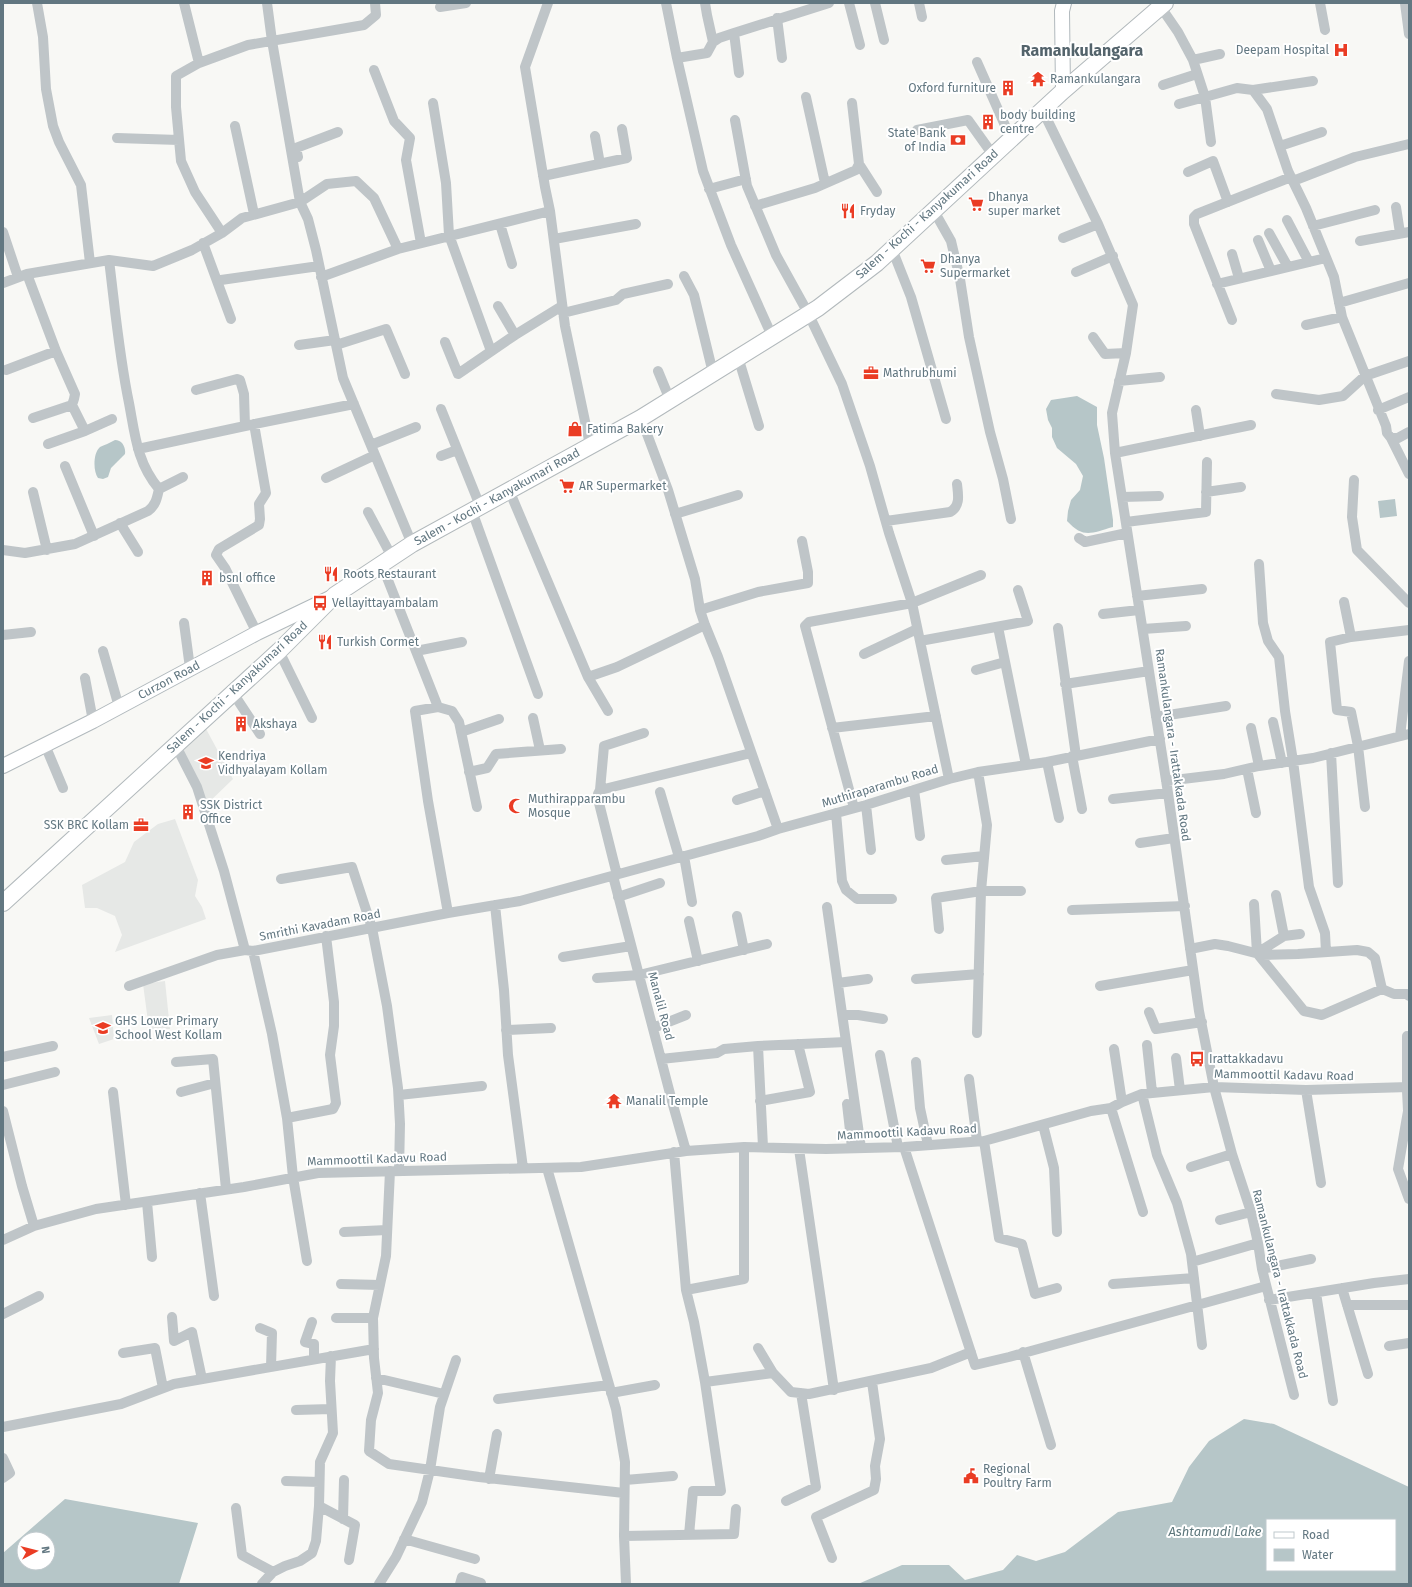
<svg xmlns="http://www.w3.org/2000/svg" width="1412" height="1587" font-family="'Fira Sans',sans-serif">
  <rect width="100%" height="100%" fill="#f8f8f5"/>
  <path fill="#e6e8e6" d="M 205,727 L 233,779 L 205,806 L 181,746 Z
    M 175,819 L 198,880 L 195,896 L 202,907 L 206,919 L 115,952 L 122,935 L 115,916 L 97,908 L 85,908 L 82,885 L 125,862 L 134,842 L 158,824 Z
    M 165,981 L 170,1029 L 149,1029 L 143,984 Z
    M 112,1015 L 114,1039 L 99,1044 L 89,1018 Z"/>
  <path fill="#b6c6c8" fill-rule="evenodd" d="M 1077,396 L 1097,407 L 1097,425 L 1104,458 L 1113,520 L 1113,527 C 1091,533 1084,539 1067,521 L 1068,511 L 1071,500 L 1080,490 L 1083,476 L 1076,464 L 1057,448 L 1052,437 L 1052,428 L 1048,420 L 1046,409 L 1051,400 Z
    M 115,440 C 122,440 126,447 125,454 L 111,468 L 108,477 L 103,479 L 98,478 C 93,471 93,453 100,447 C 104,445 110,443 115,440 Z
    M 1395,499 L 1397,516 L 1380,518 L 1378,501 Z
    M 1244,1419 L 1274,1424 L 1409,1487 L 1409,1584 L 858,1584 L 902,1565 L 949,1565 L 965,1580 L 1003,1570 L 1017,1555 L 1036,1561 L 1065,1552 L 1118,1512 L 1172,1502 L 1189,1467 L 1209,1441 ZM 1267,1520 L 1395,1520 L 1395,1570 L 1267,1570 Z
    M 65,1499 L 198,1523 L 179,1584 L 3,1584 L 3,1553 ZM 24,1539 L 48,1539 L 48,1563 L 24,1563 Z"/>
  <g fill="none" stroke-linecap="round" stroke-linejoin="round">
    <g stroke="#b1b9bd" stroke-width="16">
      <path id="secondary" d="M 1063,91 L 1062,11 L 1064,3
        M 3,766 L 93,721 L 257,633 L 330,598"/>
    </g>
    <g stroke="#b2b9bc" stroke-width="18">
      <path id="primary" d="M 3,903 L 279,651 L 335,595 L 412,544 L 641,418 L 818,308 L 877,263 L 1063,91 L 1165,3"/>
    </g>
    <path stroke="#bfc5c8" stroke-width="10" d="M 37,3 L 43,37 L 46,89 L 53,126 L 59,142 L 81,185 L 90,263
      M 184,3 L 199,63 L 176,76 L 176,107 L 181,161 L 195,192 L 222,233
      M 267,3 L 272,41 L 300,202 L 327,184 L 356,181 L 374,198 L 398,249
      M 548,3 L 525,67 L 545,187 L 550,211 L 565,326 L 590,445
      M 666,3 L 677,58 L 703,171 L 731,245 L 772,336
      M 849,3 L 860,45
      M 875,3 L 884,40
      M 919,3 L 922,17
      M 1158,3 L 1178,32 L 1193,60 L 1205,97 L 1237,88 L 1253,90 L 1267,109 L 1288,171 L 1306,208 L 1334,277 L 1342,317 L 1386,426 L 1387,433 L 1391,438 L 1398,438 L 1409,432
      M 1320,3 L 1325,30
      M 1405,3 L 1409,34
      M 440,7 L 466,3
      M 777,18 L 782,58
      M 713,42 L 719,38 L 734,33
      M 677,58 L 707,53 L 713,42 L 707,15 L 705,3
      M 1193,60 L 1220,54
      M 977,62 L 1011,139
      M 199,63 L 248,45 L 364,25 L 376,15 L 375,3
      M 374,70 L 394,121 L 410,138 L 406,160 L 421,243
      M 739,73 L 734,33 L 829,3
      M 1163,85 L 1197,74
      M 1253,90 L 1313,81
      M 806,97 L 825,183
      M 433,103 L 446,183 L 449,235 L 491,351
      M 1179,104 L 1205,97 L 1211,142
      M 1042,109 L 1098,224 L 1133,305 L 1126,353 L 1112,413 L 1115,453 L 1168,793 L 1199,1011 L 1214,1087 L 1232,1154 L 1251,1212 L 1258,1243 L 1262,1269 L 1294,1395
      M 735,120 L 747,186 L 776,255 L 808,313 L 842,384 L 870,466 L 889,533 L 912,603 L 949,779
      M 235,126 L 254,214
      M 917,130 L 968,120 L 993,155
      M 595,136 L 600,164
      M 117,138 L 179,140
      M 1280,146 L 1322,132
      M 298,157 L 296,148 L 338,132
      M 859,164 L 877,192
      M 1188,172 L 1213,161 L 1228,202
      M 543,176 L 627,158 L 622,129
      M 1293,181 L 1355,157 L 1409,144
      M 709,189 L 746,179
      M 755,206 L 815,188 L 856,170 L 859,164 L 852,103
      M 1396,207 L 1400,233
      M 934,211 L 951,241 L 960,279 L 969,337 L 990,432 L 1003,479 L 1011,519
      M 1287,220 L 1309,262
      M 500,224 L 512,264
      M 1313,226 L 1375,210
      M 3,232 L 18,277
      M 1269,233 L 1288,267
      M 1063,238 L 1098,224
      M 554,239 L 636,224
      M 1258,240 L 1271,271
      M 1360,241 L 1409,232
      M 203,243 L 231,319
      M 892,249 L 911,297 L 946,419
      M 1232,254 L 1239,278
      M 1076,272 L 1113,256
      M 27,274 L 56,351 L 75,394 L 74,399 L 72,405 L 33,418
      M 684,276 L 694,295 L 713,373
      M 321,277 L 398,249 L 550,211
      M 221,280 L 319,266
      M 3,283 L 27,274 L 109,260 L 153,266 L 192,250 L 222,233 L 242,218 L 300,202 L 308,219 L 316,250 L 343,378 L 412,544
      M 1217,284 L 1326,258
      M 1339,303 L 1409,283
      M 498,306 L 515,335
      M 563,313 L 616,300 L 623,294 L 668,284
      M 1232,320 L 1194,224 L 1194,217 L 1197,214 L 1291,177
      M 1306,325 L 1342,317
      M 1093,337 L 1105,354 L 1126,353
      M 445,342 L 458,374 L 515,335 L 562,306
      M 299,345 L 335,340
      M 336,345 L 386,329 L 405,374
      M 738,357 L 759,426
      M 6,370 L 56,351
      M 658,371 L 670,400
      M 1119,381 L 1160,377
      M 196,390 L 237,379 L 240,380 L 244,394 L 245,426
      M 1276,394 L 1319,400 L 1343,396 L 1365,376 L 1409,361
      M 72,405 L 85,431 L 112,419
      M 441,409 L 480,506
      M 1196,410 L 1200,436
      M 1378,410 L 1409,397
      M 641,418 L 668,490 L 695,579 L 700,610 L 705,625 L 718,657 L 778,829
      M 254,424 L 266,493 L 259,504 L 260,519 L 259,525 L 219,549 L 216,555 L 225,568 L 257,633
      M 1391,438 L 1409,474
      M 48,444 L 85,431
      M 371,445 L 416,427
      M 138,449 L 245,426 L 354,404
      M 1115,453 L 1251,425
      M 441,456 L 457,450
      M 65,466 L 94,536
      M 326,478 L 375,455
      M 1354,480 L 1352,517 L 1357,550 L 1409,603
      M 159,489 L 183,477
      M 509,490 L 588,677 L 617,667 L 705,625
      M 33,492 L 47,550
      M 1206,492 L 1241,487
      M 1122,497 L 1159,496
      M 472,511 L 538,694
      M 368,512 L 392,557
      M 675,514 L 738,495
      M 886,521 L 950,512 C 961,506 958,494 957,484
      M 1126,522 L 1206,512 L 1207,462
      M 120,523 L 138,552
      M 1079,538 L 1085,542 L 1127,533
      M 3,550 L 25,553 L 75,544 L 148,511 C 156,505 157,498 159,489 C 137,463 135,435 129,403 C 119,355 115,308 109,260
      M 1259,564 L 1263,623 L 1268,641 L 1279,657 L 1285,711 L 1293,761 L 1309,887 L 1325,933 L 1326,952
      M 382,565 L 438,707 L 415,711 L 428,801 L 448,913
      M 1137,596 L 1202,589
      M 1344,602 L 1351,637 L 1330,642 L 1337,710 L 1351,712 L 1358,746 L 1365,807
      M 700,610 L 758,592 L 808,583 L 808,572 L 802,541
      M 1103,614 L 1139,610
      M 184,623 L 190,668
      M 998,627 L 1026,765
      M 1058,628 L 1076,756
      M 1143,629 L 1186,626
      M 3,635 L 31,632
      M 1351,637 L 1409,630
      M 920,641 L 1028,621 L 1018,590
      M 103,651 L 119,707
      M 279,651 L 312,718
      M 416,651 L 462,642
      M 864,654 L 917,629
      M 976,670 L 1005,662
      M 588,677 L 608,711
      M 85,678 L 93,721
      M 1065,684 L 1149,671
      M 233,693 L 260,734
      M 438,707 L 452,711 L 459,722 L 477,807
      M 1156,717 L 1226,706
      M 533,718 L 540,750
      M 1273,722 L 1282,763
      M 832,728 L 936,716
      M 1251,728 L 1259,766
      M 461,732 L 499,719
      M 1400,736 L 1409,661
      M 175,744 L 197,787 L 224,871 L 245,950 L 253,951 L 448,913 L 520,901 L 758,836 L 778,829 L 866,805 L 949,779 L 978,772 L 1047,762 L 1160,739
      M 45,745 L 63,788
      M 1331,753 L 1338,883
      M 1072,756 L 1082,809
      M 1047,762 L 1059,818
      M 1247,769 L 1256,813
      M 469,772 L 487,768 L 496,754 L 561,749
      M 1166,781 L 1224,774 L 1259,766 L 1313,758 L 1409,734
      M 600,790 L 604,746 L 644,733
      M 914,790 L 920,836
      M 660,792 L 679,857
      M 1113,799 L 1168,793
      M 737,800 L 765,791
      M 866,805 L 871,850
      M 854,808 L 805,626 L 809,622 L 912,603 L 981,575
      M 836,813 L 842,881 L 846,890 L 857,899 L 892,899
      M 1140,843 L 1174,838
      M 684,856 L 692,902
      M 946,860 L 984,856
      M 617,875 L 598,799 L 598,794 L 600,790 L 751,753
      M 281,879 L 352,867 L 372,928 L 387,1006 L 398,1088 L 400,1124 L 399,1171
      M 1276,895 L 1284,936
      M 618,897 L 660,883
      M 1254,904 L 1257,953 L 1304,1011 L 1322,1015 L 1382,989
      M 495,905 L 504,990 L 508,1055 L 523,1168
      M 827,907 L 861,1148
      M 1072,910 L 1185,906
      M 737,916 L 744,950
      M 689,921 L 698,961
      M 939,929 L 936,898 L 981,891 L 1021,891
      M 1190,949 L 1215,944 L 1228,946 L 1263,955 L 1298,954 L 1357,950 L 1368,952 L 1375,958 L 1382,989 L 1394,994 L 1407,994 L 1409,996
      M 253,951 L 272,1034 L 287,1118 L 293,1177 L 307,1261
      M 1257,953 L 1284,936 L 1300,934
      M 563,957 L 631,946
      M 597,978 L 639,975 L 767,944
      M 916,979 L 979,974
      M 838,983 L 868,979
      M 129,986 L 217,955 L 245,950
      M 1100,986 L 1193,970
      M 1149,1012 L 1156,1029 L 1202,1022
      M 843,1015 L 858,1015 L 883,1019
      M 653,1028 L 686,1015
      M 506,1030 L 551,1028
      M 977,1033 L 981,891 L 987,825 L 978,772
      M 1407,1036 L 1407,1091 L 1408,1111 L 1398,1169 L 1409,1199
      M 1147,1045 L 1152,1092
      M 758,1046 L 763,1147
      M 1114,1049 L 1122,1102
      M 880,1055 L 898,1147
      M 3,1057 L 53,1046
      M 1176,1058 L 1180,1090
      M 661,1059 L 717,1053 L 724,1049 L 758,1046 L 846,1042
      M 176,1062 L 213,1059 L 226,1189
      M 916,1062 L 920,1108 L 928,1145
      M 969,1079 L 977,1141
      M 3,1085 L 55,1072
      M 1306,1090 L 1321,1183
      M 113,1092 L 126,1205
      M 181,1092 L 215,1083
      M 1142,1094 L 1157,1155 L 1177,1203 L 1191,1254 L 1202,1345
      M 399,1095 L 482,1086
      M 760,1101 L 810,1092 L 798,1044
      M 847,1104 L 852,1148
      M 1111,1108 L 1143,1212
      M 3,1111 L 22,1186 L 34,1226
      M 287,1118 L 333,1109 L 336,1103 L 330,1055 L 334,1026 L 334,1002 L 326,936
      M 1043,1125 L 1054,1168 L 1057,1232
      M 984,1141 L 999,1238 L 1022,1244 L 1035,1294 L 1057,1288
      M 904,1147 L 975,1365 L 1009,1357 L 1266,1286
      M 799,1149 L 834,1390
      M 686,1151 L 744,1147 L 826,1149 L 904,1147 L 984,1141 L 1091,1111 L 1111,1108 L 1122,1102 L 1142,1094 L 1214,1087 L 1306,1090 L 1409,1087
      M 674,1152 L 686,1290 L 694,1322 L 705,1382 L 721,1491 L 693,1491 L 689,1535
      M 1191,1167 L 1232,1154
      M 547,1168 L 616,1409 L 625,1462 L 624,1536 L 626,1584
      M 390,1171 L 386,1256 L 373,1318 L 374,1358 L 378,1393 L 371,1420 L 369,1451 L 389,1464 L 479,1477 L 624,1493
      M 200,1193 L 214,1296
      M 147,1202 L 152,1257
      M 1220,1220 L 1251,1212
      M 344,1232 L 387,1230
      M 3,1240 L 34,1226 L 96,1209 L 244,1187 L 318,1173 L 581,1167 L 686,1151 L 673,1105 L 613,876
      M 1192,1262 L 1258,1243
      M 1262,1269 L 1311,1259
      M 341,1284 L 380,1285
      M 1113,1284 L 1194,1278
      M 1342,1288 L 1368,1374
      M 686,1290 L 744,1279 L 744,1147
      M 1316,1293 L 1333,1401
      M 1269,1300 L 1374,1283 L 1409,1279
      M 1347,1305 L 1409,1305
      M 3,1314 L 39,1296
      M 172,1317 L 174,1341 L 192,1332 L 202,1379
      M 336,1318 L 373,1318
      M 312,1322 L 305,1342 L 314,1344 L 314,1359
      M 260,1328 L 272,1333 L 271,1367
      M 1389,1346 L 1409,1343
      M 758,1348 L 773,1373 L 791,1392 L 809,1394 L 931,1368 L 971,1352
      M 1023,1352 L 1051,1445
      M 123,1353 L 155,1348 L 163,1388
      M 376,1378 L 444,1394
      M 705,1382 L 773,1373
      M 611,1393 L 655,1385
      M 498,1399 L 609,1385
      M 296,1410 L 331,1409
      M 3,1427 L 121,1404 L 174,1384 L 374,1349
      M 3,1458 L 10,1473 L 3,1478
      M 489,1479 L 497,1434
      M 625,1480 L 673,1476
      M 286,1481 L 319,1482
      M 786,1501 L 816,1487 L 801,1393
      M 319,1506 L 355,1525 L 349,1560
      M 236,1508 L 242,1555 L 273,1572
      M 343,1519 L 344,1480
      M 624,1536 L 734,1534 L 736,1509
      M 404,1539 L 475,1559
      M 832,1558 L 816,1517 L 874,1490 L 876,1479 L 875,1466 L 880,1439 L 872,1382
      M 262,1584 L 273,1572 L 285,1566 L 300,1561 L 312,1553 L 316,1541 L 319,1506 L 320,1462 L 333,1433 L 330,1381 L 331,1356
      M 379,1584 L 396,1557 L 422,1502 L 430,1470 L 440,1407 L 456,1360
      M 460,1584 L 462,1577 L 481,1583"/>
    <use href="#secondary" stroke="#fff" stroke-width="14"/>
    <use href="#primary" stroke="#fff" stroke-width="16"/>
  </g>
  <defs>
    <g id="hospital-bare" transform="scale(1.2)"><path d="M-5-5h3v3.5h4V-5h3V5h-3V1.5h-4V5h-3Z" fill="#ea3c24" stroke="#fff" stroke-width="2.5" paint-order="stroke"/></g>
    <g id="temple-bare" transform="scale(1.2)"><path d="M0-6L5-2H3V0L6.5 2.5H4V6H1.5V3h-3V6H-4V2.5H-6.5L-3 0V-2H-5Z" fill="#ea3c24" stroke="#fff" stroke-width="2.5" paint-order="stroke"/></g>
    <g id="building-bare" transform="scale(1.2)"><path d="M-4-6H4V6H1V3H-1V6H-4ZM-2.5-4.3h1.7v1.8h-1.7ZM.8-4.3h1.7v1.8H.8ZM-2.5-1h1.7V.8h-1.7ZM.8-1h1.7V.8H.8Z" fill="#ea3c24" stroke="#fff" stroke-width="2.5" paint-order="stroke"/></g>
    <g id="bank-bare" transform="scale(1.2)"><path d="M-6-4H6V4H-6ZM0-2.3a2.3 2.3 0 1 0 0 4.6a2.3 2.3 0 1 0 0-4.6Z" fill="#ea3c24" stroke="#fff" stroke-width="2.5" paint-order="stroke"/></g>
    <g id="supermarket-bare" transform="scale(1.2)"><path d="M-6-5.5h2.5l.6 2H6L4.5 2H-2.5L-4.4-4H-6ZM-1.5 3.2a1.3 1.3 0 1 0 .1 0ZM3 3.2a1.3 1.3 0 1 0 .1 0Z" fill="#ea3c24" stroke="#fff" stroke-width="2.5" paint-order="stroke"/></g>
    <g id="restaurant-bare" transform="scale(1.2)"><path d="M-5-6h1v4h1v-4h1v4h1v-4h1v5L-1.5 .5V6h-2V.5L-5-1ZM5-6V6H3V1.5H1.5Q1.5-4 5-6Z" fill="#ea3c24" stroke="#fff" stroke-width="2.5" paint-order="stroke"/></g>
    <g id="office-bare" transform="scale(1.2)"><path d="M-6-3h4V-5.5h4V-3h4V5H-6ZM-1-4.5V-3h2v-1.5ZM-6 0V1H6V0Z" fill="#ea3c24" stroke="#fff" stroke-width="2.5" paint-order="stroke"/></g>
    <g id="shop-bare" transform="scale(1.2)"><path d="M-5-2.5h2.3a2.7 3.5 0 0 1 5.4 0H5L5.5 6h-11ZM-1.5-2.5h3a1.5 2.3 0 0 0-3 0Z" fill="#ea3c24" stroke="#fff" stroke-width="2.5" paint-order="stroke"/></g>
    <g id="bus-bare" transform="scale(1.2)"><path d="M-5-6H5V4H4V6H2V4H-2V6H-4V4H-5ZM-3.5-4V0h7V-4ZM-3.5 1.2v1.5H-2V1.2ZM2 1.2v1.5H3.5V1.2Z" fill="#ea3c24" stroke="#fff" stroke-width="2.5" paint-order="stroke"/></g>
    <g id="school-bare" transform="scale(1.2)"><path d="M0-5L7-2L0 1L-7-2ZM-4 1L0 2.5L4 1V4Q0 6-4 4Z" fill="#ea3c24" stroke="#fff" stroke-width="2.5" paint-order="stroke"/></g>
    <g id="mosque-bare" transform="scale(1.2)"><path d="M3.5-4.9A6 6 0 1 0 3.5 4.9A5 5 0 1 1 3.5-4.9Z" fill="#ea3c24" stroke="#fff" stroke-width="2.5" paint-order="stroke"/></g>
    <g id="civic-bare" transform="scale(1.2)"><path d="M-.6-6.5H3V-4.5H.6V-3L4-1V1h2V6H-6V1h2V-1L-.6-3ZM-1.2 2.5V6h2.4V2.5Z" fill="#ea3c24" stroke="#fff" stroke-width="2.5" paint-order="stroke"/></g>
  </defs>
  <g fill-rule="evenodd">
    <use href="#hospital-bare" x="1341" y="50"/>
    <use href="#temple-bare" x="1038" y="79"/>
    <use href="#building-bare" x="1008" y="88"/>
    <use href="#building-bare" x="988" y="122"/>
    <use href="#bank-bare" x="958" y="140"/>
    <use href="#supermarket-bare" x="976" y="204"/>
    <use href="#restaurant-bare" x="848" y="211"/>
    <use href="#supermarket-bare" x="928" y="266"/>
    <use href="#office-bare" x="871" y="373"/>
    <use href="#shop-bare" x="575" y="429"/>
    <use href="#supermarket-bare" x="567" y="486"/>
    <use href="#restaurant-bare" x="331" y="574"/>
    <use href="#building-bare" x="207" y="578"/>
    <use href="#bus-bare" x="320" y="603"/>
    <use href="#restaurant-bare" x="325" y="642"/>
    <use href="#building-bare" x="241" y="724"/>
    <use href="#school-bare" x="206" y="763"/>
    <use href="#mosque-bare" x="516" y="806"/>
    <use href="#building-bare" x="188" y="812"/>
    <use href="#office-bare" x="141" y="825"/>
    <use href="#school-bare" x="103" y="1028"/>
    <use href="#bus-bare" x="1197" y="1059"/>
    <use href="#temple-bare" x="614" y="1101"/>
    <use href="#civic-bare" x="971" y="1476"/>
  </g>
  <g text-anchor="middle" stroke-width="4" stroke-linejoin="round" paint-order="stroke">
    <g font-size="12" fill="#627781" stroke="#fff" text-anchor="start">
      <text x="1329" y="54" text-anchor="end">Deepam Hospital</text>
      <text x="1050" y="83">Ramankulangara</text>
      <text x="996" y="92" text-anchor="end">Oxford furniture</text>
      <text x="1000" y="119">body building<tspan x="1000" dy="14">centre</tspan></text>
      <text x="946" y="137" text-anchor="end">State Bank<tspan x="946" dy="14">of India</tspan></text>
      <text x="988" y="201">Dhanya<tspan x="988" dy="14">super market</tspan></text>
      <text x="860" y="215">Fryday</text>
      <text x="940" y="263">Dhanya<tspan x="940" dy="14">Supermarket</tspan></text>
      <text x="883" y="377">Mathrubhumi</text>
      <text x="587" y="433">Fatima Bakery</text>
      <text x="579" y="490">AR Supermarket</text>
      <text x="343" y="578">Roots Restaurant</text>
      <text x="219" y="582">bsnl office</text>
      <text x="332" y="607">Vellayittayambalam</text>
      <text x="337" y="646">Turkish Cormet</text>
      <text x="253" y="728">Akshaya</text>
      <text x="218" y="760">Kendriya<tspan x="218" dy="14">Vidhyalayam Kollam</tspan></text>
      <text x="528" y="803">Muthirapparambu<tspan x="528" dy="14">Mosque</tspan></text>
      <text x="200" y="809">SSK District<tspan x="200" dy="14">Office</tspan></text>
      <text x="129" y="829" text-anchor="end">SSK BRC Kollam</text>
      <text x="115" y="1025">GHS Lower Primary<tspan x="115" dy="14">School West Kollam</tspan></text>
      <text x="1209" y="1063">Irattakkadavu</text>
      <text x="626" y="1105">Manalil Temple</text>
      <text x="983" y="1473">Regional<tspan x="983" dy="14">Poultry Farm</tspan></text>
    </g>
    <g font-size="12" fill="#627781" stroke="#fff">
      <text transform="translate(927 214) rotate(-42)" y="4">Salem - Kochi - Kanyakumari Road</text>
      <text transform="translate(497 497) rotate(-29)" y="4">Salem - Kochi - Kanyakumari Road</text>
      <text transform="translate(169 680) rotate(-28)" y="4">Curzon Road</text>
      <text transform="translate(237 687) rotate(-43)" y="4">Salem - Kochi - Kanyakumari Road</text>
      <text transform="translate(1173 745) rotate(82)" y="4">Ramankulangara - Irattakkada Road</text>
      <text transform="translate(880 786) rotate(-17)" y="4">Muthiraparambu Road</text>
      <text transform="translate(320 925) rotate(-11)" y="4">Smrithi Kavadam Road</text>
      <text transform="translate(661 1006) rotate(75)" y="4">Manalil Road</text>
      <text transform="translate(1284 1075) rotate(1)" y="4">Mammoottil Kadavu Road</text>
      <text transform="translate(907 1132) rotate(-3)" y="4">Mammoottil Kadavu Road</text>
      <text transform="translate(377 1159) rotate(-2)" y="4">Mammoottil Kadavu Road</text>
      <text transform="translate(1280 1284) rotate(76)" y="4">Ramankulangara - Irattakkada Road</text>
    </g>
    <g font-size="13" font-style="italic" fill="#5d777c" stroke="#fff">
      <text x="1215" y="1536">Ashtamudi Lake</text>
    </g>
    <g font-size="16" font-weight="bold" fill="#54646c" stroke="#fff">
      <text x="1082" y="56">Ramankulangara</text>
    </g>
  </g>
  <rect width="1412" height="1587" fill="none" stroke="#627781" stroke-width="8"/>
  <rect x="1266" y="1519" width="130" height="52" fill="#ffffff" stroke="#c0c9cd"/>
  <rect x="1274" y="1532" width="20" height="6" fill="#ffffff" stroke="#c0c9cd"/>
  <text x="1302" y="1539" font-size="12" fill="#627781">Road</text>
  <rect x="1274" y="1549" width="20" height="12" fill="#b6c6c8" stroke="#c0c9cd"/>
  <text x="1302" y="1559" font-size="12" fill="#627781">Water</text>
  <g transform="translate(36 1551) rotate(83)"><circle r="19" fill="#ffffff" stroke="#c0c9cd"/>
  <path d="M0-3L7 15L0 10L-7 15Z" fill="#ea3c24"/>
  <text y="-6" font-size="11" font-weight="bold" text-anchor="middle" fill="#627781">N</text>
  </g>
</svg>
